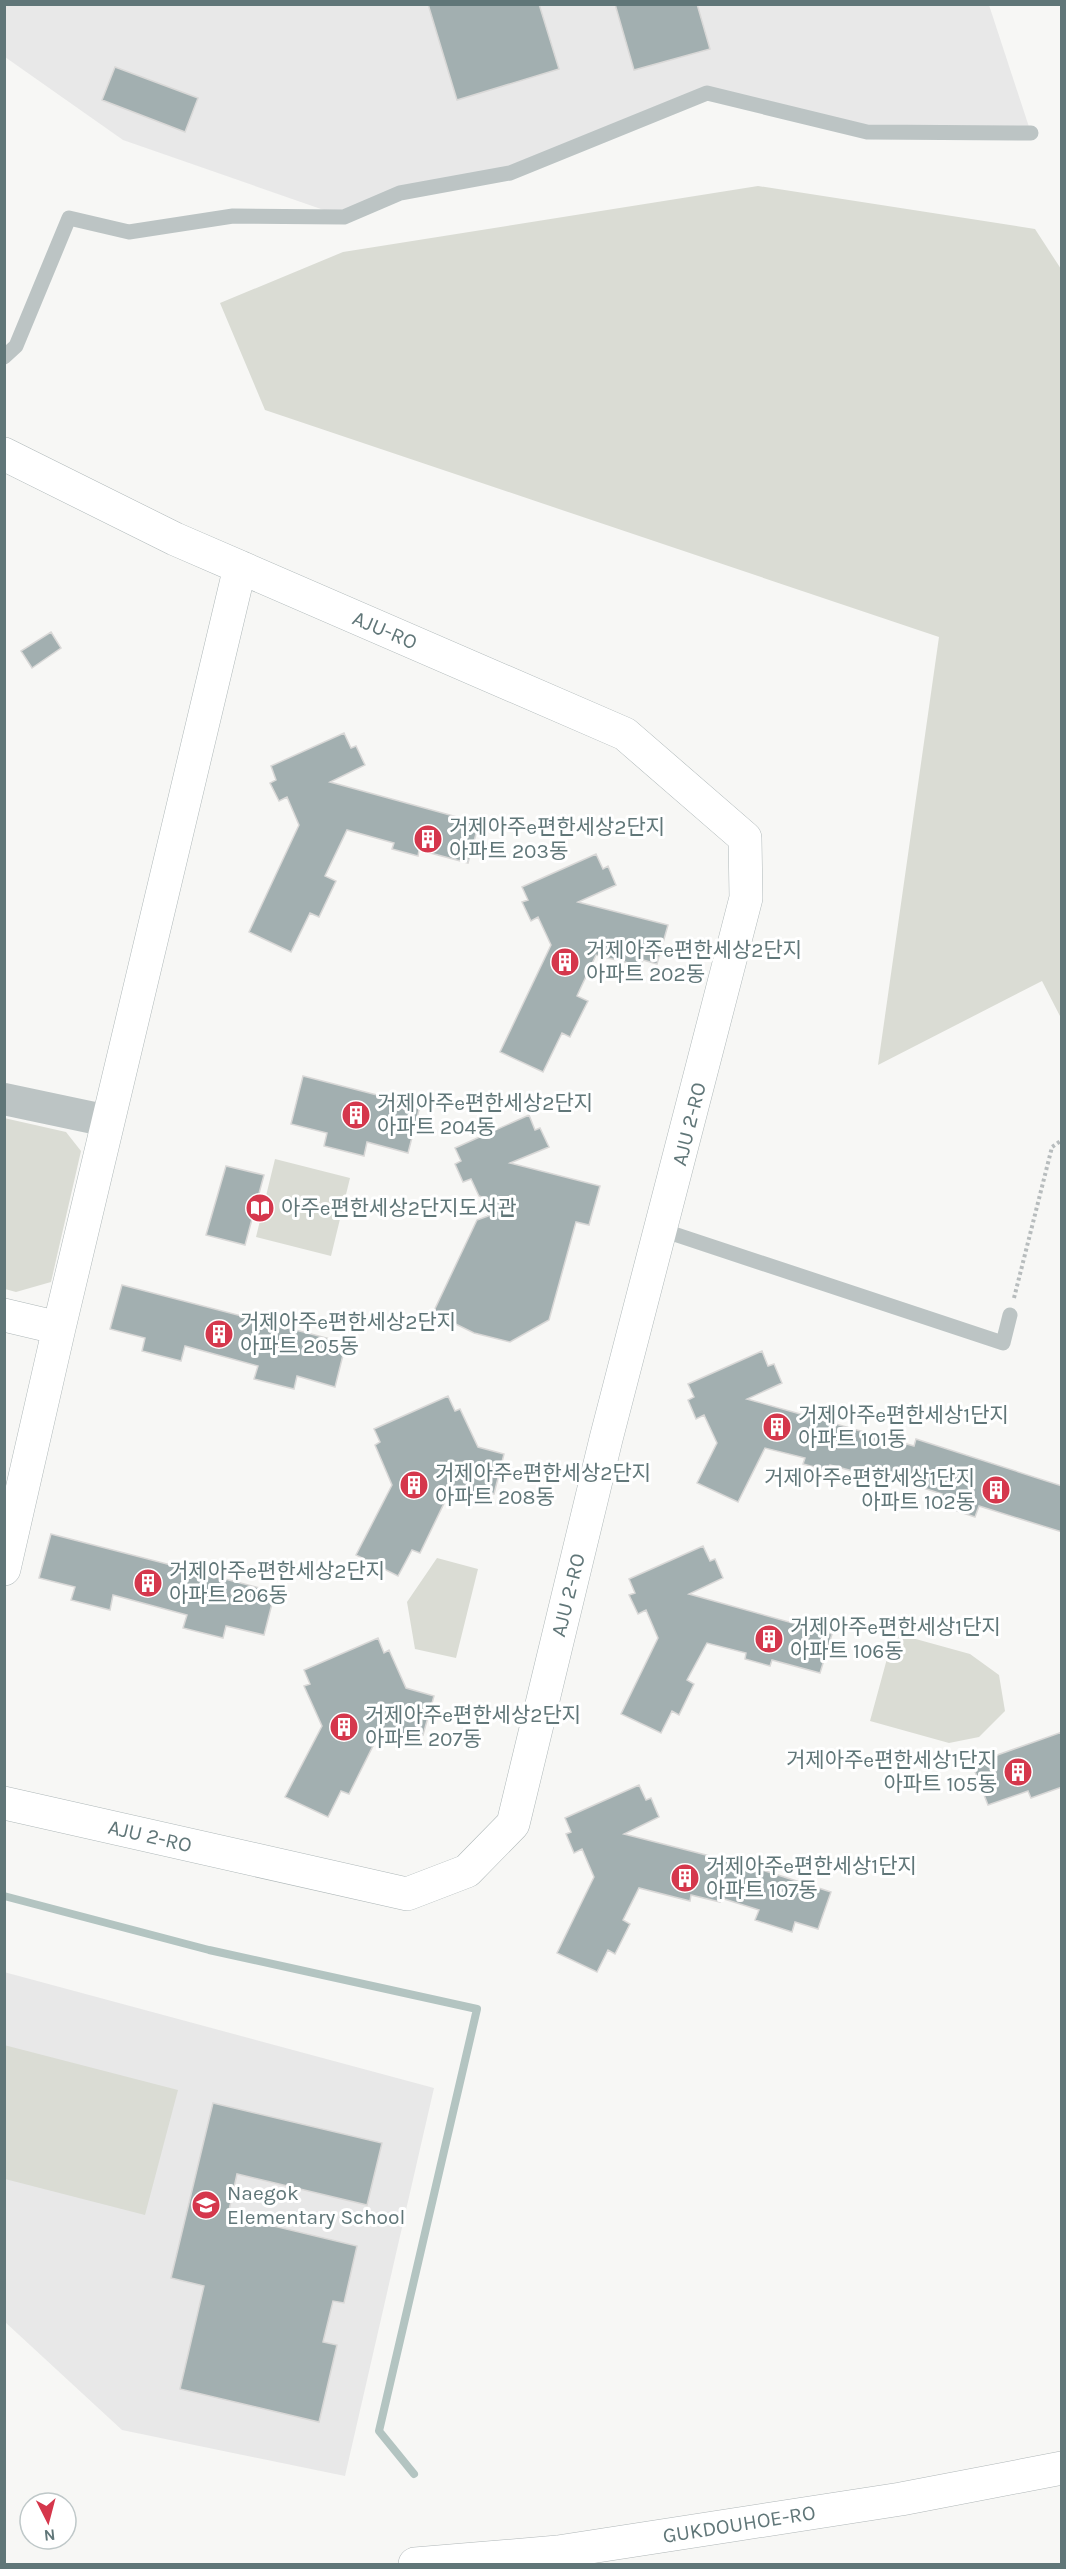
<svg xmlns="http://www.w3.org/2000/svg" width="1066" height="2569" font-family="Karla,'Noto Sans KR',sans-serif">
  <rect width="100%" height="100%" fill="#f7f7f5"/>
  <path fill="#e8e8e8" d="M 5,5 L 989,5 L 1031,133 L 867,132 L 707,93 L 510,173 L 400,193 L 344,217 L 123,140 L 5,57 Z
    M 4,1972 L 434,2088 L 345,2476 L 122,2430 L 5,2322 Z"/>
  <path fill="#dadcd4" d="M 758,186 L 1035,229 L 1061,269 L 1061,1018 L 1042,981 L 878,1065 L 939,637 L 265,410 L 220,303 L 343,252 Z
    M 4,1118 L 66,1132 L 81,1151 L 51,1282 L 16,1292 L 5,1289 Z
    M 275,1159 L 350,1178 L 331,1256 L 256,1237 Z
    M 437,1558 L 478,1569 L 456,1658 L 415,1649 L 407,1602 Z
    M 894,1633 L 970,1654 L 999,1675 L 1005,1711 L 979,1737 L 949,1743 L 870,1721 Z
    M 4,2045 L 178,2090 L 145,2215 L 5,2179 Z"/>
  <g fill="none" stroke-linecap="round" stroke-linejoin="round">
    <path stroke="#b3c4c1" stroke-width="8" d="M 4,1896 L 209,1950 L 477,2009 L 379,2431 L 414,2474"/>
  </g>
  <path fill="#a2afb0" stroke="#d9d8d7" stroke-width="1.5" d="M 428,4 L 539,4 L 559,69 L 457,100 Z
    M 615,4 L 697,4 L 710,49 L 634,70 Z
    M 115,67 L 198,98 L 185,132 L 102,100 Z
    M 51,632 L 61,648 L 32,668 L 21,651 Z
    M 344,733 L 351,748 L 356,746 L 365,765 L 330,782 L 479,823 L 468,863 L 419,850 L 418,856 L 392,849 L 394,843 L 347,830 L 325,876 L 336,881 L 319,917 L 310,913 L 291,952 L 249,932 L 299,825 L 287,797 L 279,801 L 270,783 L 276,780 L 271,766 Z
    M 596,854 L 603,869 L 608,866 L 616,885 L 578,902 L 668,925 L 657,964 L 643,960 L 641,966 L 596,955 L 577,996 L 588,1001 L 570,1037 L 562,1033 L 543,1072 L 500,1052 L 551,945 L 538,917 L 531,921 L 522,902 L 528,900 L 522,887 Z
    M 303,1076 L 420,1106 L 408,1153 L 367,1142 L 364,1156 L 324,1146 L 327,1133 L 291,1124 Z
    M 529,1115 L 535,1130 L 540,1128 L 549,1147 L 510,1163 L 600,1186 L 589,1225 L 576,1222 L 549,1320 L 510,1342 L 474,1333 L 433,1313 L 477,1220 L 488,1216 L 483,1206 L 487,1199 L 479,1196 L 471,1179 L 463,1182 L 455,1164 L 461,1161 L 455,1148 Z
    M 226,1166 L 264,1175 L 245,1245 L 206,1235 Z
    M 122,1285 L 346,1343 L 335,1387 L 297,1376 L 294,1389 L 254,1379 L 258,1366 L 185,1346 L 181,1361 L 142,1351 L 145,1338 L 110,1329 Z
    M 762,1351 L 768,1366 L 774,1364 L 782,1383 L 747,1399 L 914,1446 L 916,1439 L 1062,1486 L 1062,1532 L 979,1506 L 975,1517 L 939,1505 L 942,1494 L 880,1474 L 879,1478 L 830,1465 L 829,1471 L 803,1464 L 805,1458 L 765,1448 L 738,1502 L 697,1483 L 717,1443 L 704,1415 L 696,1419 L 688,1400 L 694,1397 L 688,1384 Z
    M 448,1396 L 455,1411 L 460,1409 L 478,1447 L 504,1454 L 494,1494 L 480,1490 L 478,1496 L 451,1489 L 420,1553 L 412,1550 L 398,1576 L 356,1555 L 392,1485 L 375,1445 L 380,1442 L 374,1429 Z
    M 51,1534 L 275,1592 L 264,1635 L 226,1626 L 223,1638 L 183,1628 L 187,1615 L 113,1595 L 110,1610 L 71,1600 L 75,1587 L 39,1578 Z
    M 703,1546 L 710,1561 L 715,1559 L 723,1578 L 689,1594 L 832,1634 L 820,1673 L 772,1660 L 770,1666 L 745,1659 L 746,1653 L 707,1643 L 687,1680 L 694,1684 L 679,1715 L 672,1711 L 661,1733 L 621,1714 L 658,1638 L 646,1610 L 638,1614 L 629,1595 L 635,1593 L 629,1579 Z
    M 378,1638 L 384,1653 L 389,1650 L 406,1688 L 434,1696 L 423,1735 L 409,1731 L 408,1737 L 381,1730 L 349,1794 L 341,1791 L 328,1817 L 285,1797 L 322,1726 L 304,1686 L 310,1684 L 304,1670 Z
    M 1062,1732 L 1062,1787 L 1031,1798 L 1028,1791 L 988,1805 L 972,1764 Z
    M 639,1785 L 646,1800 L 651,1798 L 659,1817 L 624,1834 L 753,1867 L 831,1892 L 818,1929 L 795,1922 L 792,1932 L 755,1920 L 759,1910 L 721,1898 L 720,1902 L 691,1895 L 690,1901 L 639,1888 L 623,1920 L 630,1924 L 615,1954 L 608,1950 L 597,1972 L 557,1953 L 594,1877 L 582,1849 L 574,1853 L 566,1834 L 571,1832 L 565,1818 Z
    M 213,2103 L 382,2143 L 367,2205 L 237,2174 L 228,2215 L 357,2246 L 344,2303 L 333,2301 L 323,2342 L 337,2345 L 319,2422 L 180,2389 L 204,2286 L 171,2278 Z"/>
  <g fill="none" stroke-linecap="round" stroke-linejoin="round">
    <g stroke="#afb8b9" stroke-width="34">
      <path id="secondary" d="M 4,454 L 175,539 L 625,734 L 745,838 L 746,898 L 606,1439 L 513,1824 L 467,1871 L 407,1894 L 4,1803
        M 4,1315 L 59,1328
        M 4,1569 L 59,1328 L 240,567"/>
    </g>
    <g stroke="#b0b7b8" stroke-width="34">
      <path id="highway" d="M 415,2564 L 558,2552 L 901,2499 L 1062,2468"/>
    </g>
    <path stroke="#b7bcbd" stroke-width="4" stroke-dasharray="3 3" stroke-linecap="butt" d="M 1014,1298 L 1052,1147 L 1062,1140"/>
    <path stroke="#bcc4c4" stroke-width="15" d="M 4,357 L 16,346 L 69,218 L 129,232 L 233,216 L 344,217 L 400,193 L 510,173 L 707,93 L 867,132 L 1031,133
      M 662,1230 L 1003,1343 L 1010,1315"/>
    <path stroke="#bcc4c4" stroke-width="32" d="M 4,1099 L 108,1121"/>
    <use href="#secondary" stroke="#fff" stroke-width="33"/>
    <use href="#highway" stroke="#fff" stroke-width="33"/>
  </g>
  <defs>
    <g id="building-disc" transform="scale(1.5)"><circle r="9.5" fill="#d5374c" stroke="#fff"/><path d="M-4-6H4V6H1V3H-1V6H-4ZM-2.5-4.3h1.7v1.8h-1.7ZM.8-4.3h1.7v1.8H.8ZM-2.5-1h1.7V.8h-1.7ZM.8-1h1.7V.8H.8Z" fill="#fff"/></g>
    <g id="library-disc" transform="scale(1.5)"><circle r="9.5" fill="#d5374c" stroke="#fff"/><path d="M-6-4Q-3-5.5-.7-3.5V5Q-3 3-6 4ZM6-4Q3-5.5 .7-3.5V5Q3 3 6 4Z" fill="#fff"/></g>
    <g id="school-disc" transform="scale(1.5)"><circle r="9.5" fill="#d5374c" stroke="#fff"/><path d="M0-5L7-2L0 1L-7-2ZM-4 1L0 2.5L4 1V4Q0 6-4 4Z" fill="#fff"/></g>
  </defs>
  <g fill-rule="evenodd">
    <use href="#building-disc" x="428" y="839"/>
    <use href="#building-disc" x="565" y="962"/>
    <use href="#building-disc" x="356" y="1115"/>
    <use href="#library-disc" x="260" y="1208"/>
    <use href="#building-disc" x="219" y="1334"/>
    <use href="#building-disc" x="777" y="1427"/>
    <use href="#building-disc" x="414" y="1485"/>
    <use href="#building-disc" x="996" y="1490"/>
    <use href="#building-disc" x="148" y="1583"/>
    <use href="#building-disc" x="769" y="1639"/>
    <use href="#building-disc" x="344" y="1727"/>
    <use href="#building-disc" x="1018" y="1772"/>
    <use href="#building-disc" x="685" y="1878"/>
    <use href="#school-disc" x="206" y="2205"/>
  </g>
  <g text-anchor="middle" stroke-width="6" stroke-linejoin="round" paint-order="stroke">
    <g font-size="21" fill="#607678" stroke="#fff">
      <text transform="translate(385 630) rotate(23)" y="7">AJU-RO</text>
      <text transform="translate(689 1124) rotate(-76)" y="7">AJU 2-RO</text>
      <text transform="translate(568 1595) rotate(-76)" y="7">AJU 2-RO</text>
      <text transform="translate(150 1836) rotate(13)" y="7">AJU 2-RO</text>
      <text transform="translate(739 2524) rotate(-9)" y="7">GUKDOUHOE-RO</text>
    </g>
    <g font-size="21" fill="#607678" stroke="#fff" text-anchor="start">
      <text x="449" y="834">거제아주e편한세상2단지<tspan x="449" dy="24">아파트 203동</tspan></text>
      <text x="586" y="957">거제아주e편한세상2단지<tspan x="586" dy="24">아파트 202동</tspan></text>
      <text x="377" y="1110">거제아주e편한세상2단지<tspan x="377" dy="24">아파트 204동</tspan></text>
      <text x="281" y="1215">아주e편한세상2단지도서관</text>
      <text x="240" y="1329">거제아주e편한세상2단지<tspan x="240" dy="24">아파트 205동</tspan></text>
      <text x="798" y="1422">거제아주e편한세상1단지<tspan x="798" dy="24">아파트 101동</tspan></text>
      <text x="435" y="1480">거제아주e편한세상2단지<tspan x="435" dy="24">아파트 208동</tspan></text>
      <text x="975" y="1485" text-anchor="end">거제아주e편한세상1단지<tspan x="975" dy="24">아파트 102동</tspan></text>
      <text x="169" y="1578">거제아주e편한세상2단지<tspan x="169" dy="24">아파트 206동</tspan></text>
      <text x="790" y="1634">거제아주e편한세상1단지<tspan x="790" dy="24">아파트 106동</tspan></text>
      <text x="365" y="1722">거제아주e편한세상2단지<tspan x="365" dy="24">아파트 207동</tspan></text>
      <text x="997" y="1767" text-anchor="end">거제아주e편한세상1단지<tspan x="997" dy="24">아파트 105동</tspan></text>
      <text x="706" y="1873">거제아주e편한세상1단지<tspan x="706" dy="24">아파트 107동</tspan></text>
      <text x="227" y="2200">Naegok<tspan x="227" dy="24">Elementary School</tspan></text>
    </g>
  </g>
  <rect width="1066" height="2569" fill="none" stroke="#607678" stroke-width="12"/>
  <g transform="translate(48 2521) rotate(174)"><circle r="28" fill="#ffffff" stroke="#bfc8c9" stroke-width="1.5"/>
  <path d="M0-4.5L10 22L0 15L-10 22Z" fill="#d5374c"/>
  <text y="-9" font-size="16" font-weight="bold" text-anchor="middle" fill="#607678">N</text>
  </g>
</svg>
